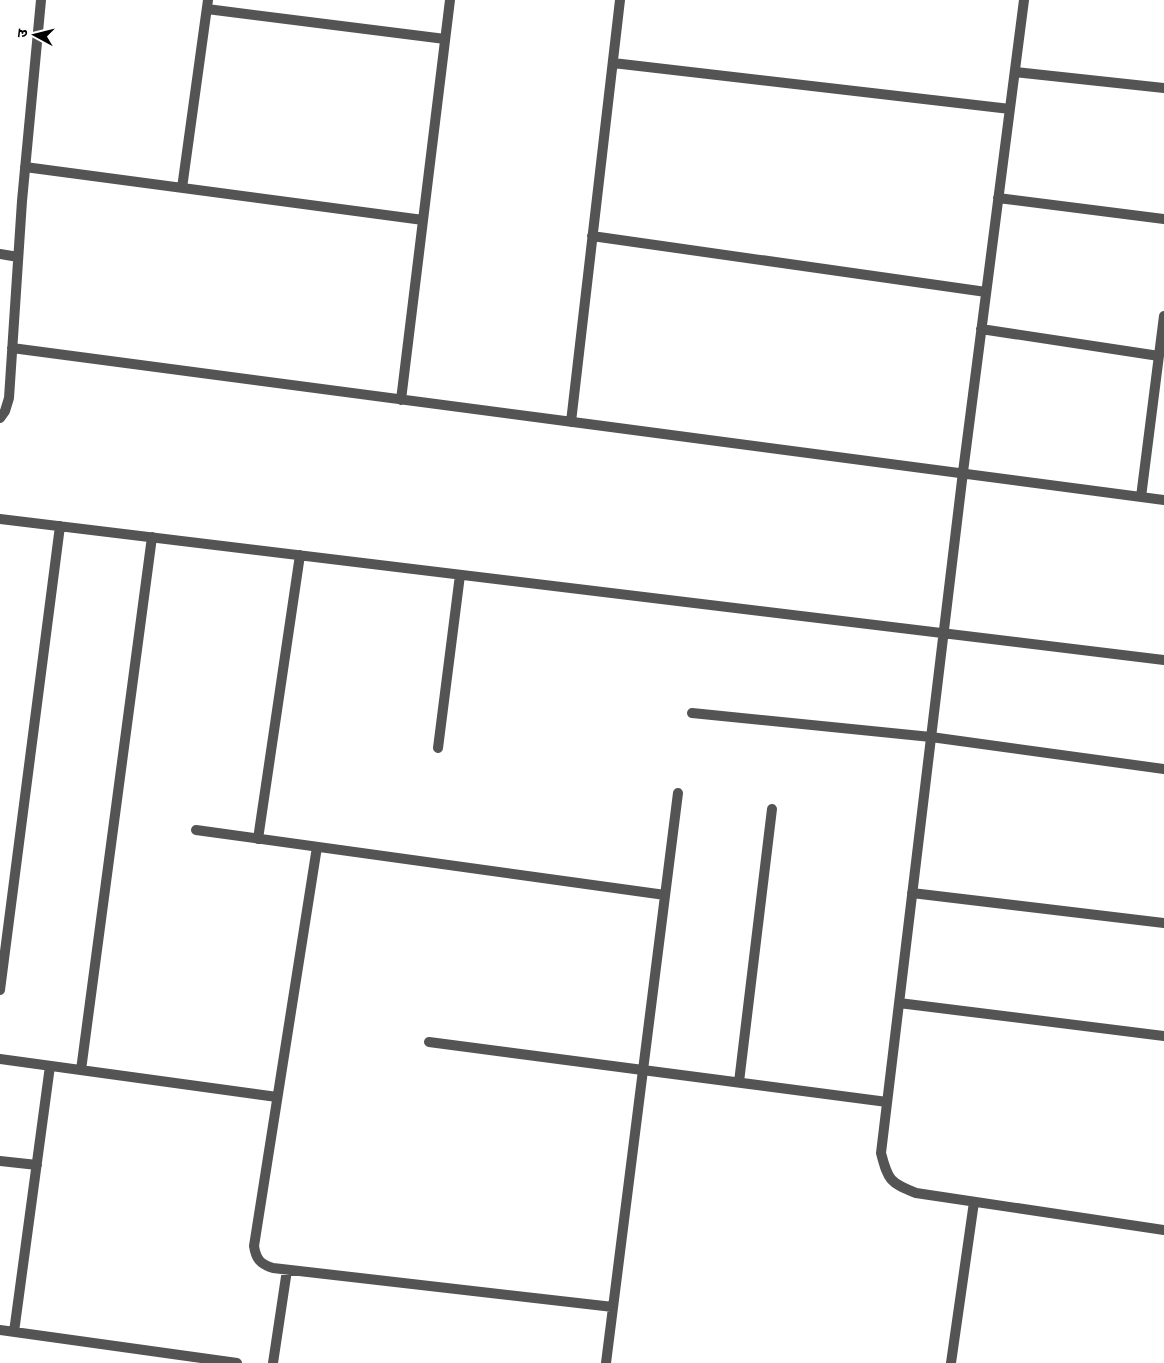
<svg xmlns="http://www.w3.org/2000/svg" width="1164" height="1363" font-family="'Noto Sans','Noto Sans Devanagari',sans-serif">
  <rect width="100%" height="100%" fill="#fff"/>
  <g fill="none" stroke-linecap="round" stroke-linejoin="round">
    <path stroke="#545454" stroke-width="10" d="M 1024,0 L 963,472 L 881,1153 C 888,1180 890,1183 916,1193 L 1164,1230
      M 207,9 L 445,39
      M 613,63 L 1010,109
      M 1015,72 L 1164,88
      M 25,167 L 423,220
      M 182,188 L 208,0
      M 998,198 L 1164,219
      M 592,236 L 986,292
      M 0,254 L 18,257
      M 981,329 L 1159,356
      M 12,348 C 396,400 780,448 1164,500
      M 401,400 L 450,0
      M 0,418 L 5,411 L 9,398 L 22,201 L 41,0
      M 571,422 L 620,0
      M 1141,497 L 1164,316
      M 0,519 L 1164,660
      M 692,713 L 931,737 L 1164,769
      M 438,748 L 460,575
      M 196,830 L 665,895
      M 258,839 L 300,555
      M 317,847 L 254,1246 C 256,1259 260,1264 273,1268 L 613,1307
      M 912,893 L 1164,923
      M 0,990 L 60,526
      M 899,1003 L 1164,1036
      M 429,1042 L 887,1102
      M 0,1059 L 277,1097
      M 81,1070 L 152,537
      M 739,1082 L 772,809
      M 0,1161 L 37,1165
      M 0,1330 L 237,1363
      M 14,1332 L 50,1066
      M 273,1363 L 287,1270
      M 606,1363 L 678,793
      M 951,1363 L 974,1202"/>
  </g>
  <g transform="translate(35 35) rotate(277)" stroke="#ffffff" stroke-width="4" paint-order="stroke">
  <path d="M0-4L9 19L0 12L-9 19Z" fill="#000000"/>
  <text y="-8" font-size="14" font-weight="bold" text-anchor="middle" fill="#000000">उ</text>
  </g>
</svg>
